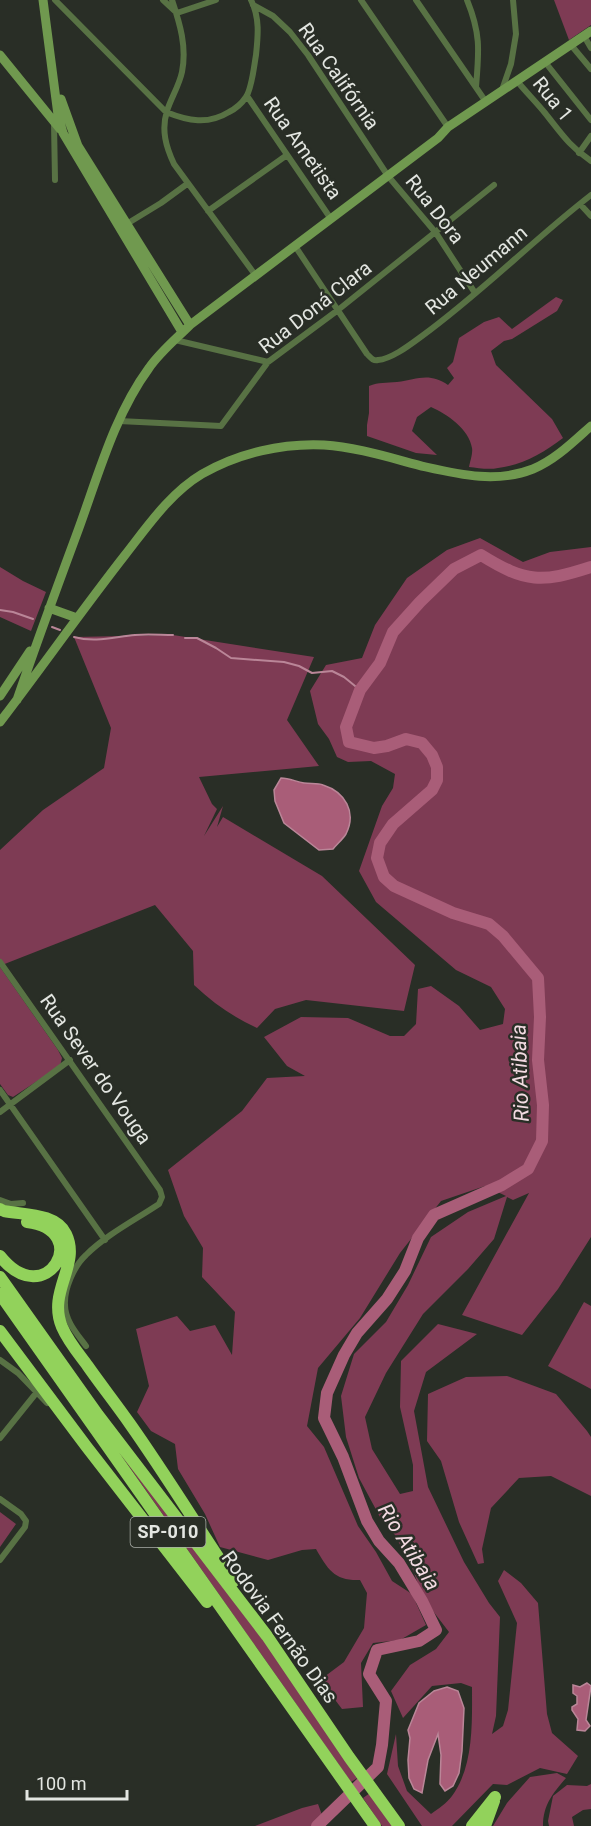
<svg xmlns="http://www.w3.org/2000/svg" width="591" height="1826" font-family="Roboto,sans-serif">
  <rect width="100%" height="100%" fill="#292e26"/>
  <path fill="#7e3b54" d="M 554,0 L 591,0 L 591,25 L 569,40 Z
    M 556,297 L 563,300 L 557,311 L 512,339 L 504,341 L 491,351 L 496,365 L 552,419 L 563,438 C 543,453 523,465 498,468 C 489,470 478,468 469,467 C 470,462 473,453 472,448 C 469,429 447,414 431,407 L 417,417 L 412,431 L 437,455 L 416,453 L 367,436 L 367,425 L 369,413 L 369,386 C 379,382 386,383 397,382 C 417,379 430,372 448,385 L 454,378 L 447,368 L 453,362 L 459,338 L 484,322 L 499,317 L 512,329 Z
    M 480,538 L 523,562 L 550,552 L 591,547 L 591,1237 L 558,1289 L 522,1335 L 462,1315 L 529,1193 L 513,1200 L 507,1197 L 494,1239 L 468,1269 L 423,1314 L 386,1373 L 365,1417 L 372,1449 L 400,1494 L 413,1491 L 413,1465 L 400,1407 L 401,1361 L 438,1324 L 477,1334 L 426,1372 L 414,1411 L 428,1487 L 464,1562 L 489,1603 L 500,1617 L 496,1716 L 492,1734 L 503,1726 L 508,1710 L 517,1623 L 498,1581 L 504,1570 L 521,1583 L 538,1603 L 547,1714 L 552,1733 L 578,1756 L 567,1774 L 540,1768 L 507,1785 L 493,1784 L 452,1826 L 422,1826 L 387,1774 L 396,1734 L 398,1766 L 407,1791 L 431,1814 C 438,1809 447,1803 452,1796 C 474,1766 472,1722 472,1687 L 461,1683 L 432,1686 L 403,1718 L 391,1691 L 410,1665 L 436,1649 L 449,1632 L 423,1598 L 413,1570 L 395,1535 L 380,1517 L 359,1478 L 346,1437 L 341,1396 L 354,1354 L 386,1322 L 408,1285 L 431,1237 L 468,1212 L 506,1196 L 485,1186 L 441,1201 L 400,1253 L 360,1318 L 318,1368 L 307,1426 L 324,1447 L 358,1526 L 376,1552 L 392,1581 L 412,1594 L 426,1625 L 400,1640 L 373,1643 L 361,1663 L 363,1707 L 342,1709 L 320,1680 L 344,1662 L 364,1628 L 367,1593 L 360,1580 C 335,1581 328,1570 316,1549 L 302,1550 L 268,1560 L 220,1547 L 205,1514 L 178,1469 L 175,1444 L 151,1431 L 137,1412 L 149,1386 L 136,1329 L 177,1316 L 190,1331 L 215,1325 L 232,1355 L 235,1312 L 202,1277 L 203,1248 L 184,1216 L 168,1170 L 242,1111 L 267,1078 L 305,1076 L 287,1066 L 264,1037 L 301,1017 L 348,1018 L 390,1036 L 404,1036 L 416,1024 L 418,989 L 431,986 L 459,1006 L 480,1030 L 503,1024 L 505,1009 L 491,987 L 456,970 L 376,902 L 359,871 L 382,806 L 393,788 L 395,774 L 371,761 L 348,762 L 337,757 L 329,739 L 318,724 L 310,691 L 326,665 L 362,658 L 375,625 L 407,578 L 447,550 Z
    M 0,567 L 23,581 L 46,592 L 31,631 L 0,617 Z
    M 173,635 L 314,657 L 287,720 L 319,766 L 199,777 L 212,804 L 217,809 L 204,836 L 223,806 L 217,827 L 223,817 L 322,876 L 415,965 L 404,1011 L 306,1000 L 275,1009 L 257,1028 C 233,1017 213,1003 194,985 L 193,951 L 155,905 L 2,965 L 0,961 L 0,850 L 43,810 L 104,768 L 111,728 L 74,637 Z
    M 0,967 L 58,1050 L 62,1058 L 60,1066 L 13,1097 L 8,1095 L 0,1084 Z
    M 584,1302 L 591,1306 L 591,1389 L 548,1366 Z
    M 507,1376 L 556,1394 L 587,1431 L 591,1437 L 591,1496 L 551,1476 L 519,1478 L 491,1508 L 482,1549 L 484,1563 L 478,1564 L 459,1522 L 441,1461 L 427,1441 L 428,1394 L 466,1377 Z
    M 107,1435 L 267,1645 L 359,1777 L 351,1782 Z
    M 0,1512 L 16,1524 L 0,1547 Z
    M 557,1773 L 566,1778 C 553,1793 543,1805 543,1826 L 493,1826 L 507,1803 L 530,1777 Z
    M 591,1784 L 591,1809 L 583,1810 L 572,1817 L 574,1826 L 549,1826 L 548,1821 L 553,1796 L 567,1785 L 587,1786 Z
    M 370,1793 L 393,1826 L 382,1826 L 363,1798 Z
    M 318,1804 L 326,1826 L 255,1826 L 302,1808 Z"/>
  <path fill="#a95d78" stroke="#ba8698" stroke-width="1.5" d="M 281,778 C 290,778 296,782 304,783 C 310,784 318,783 323,785 C 345,792 357,812 346,834 C 343,839 337,844 333,849 L 319,850 L 284,823 L 275,801 L 274,790 Z
    M 587,1683 L 591,1686 L 586,1720 L 590,1726 L 585,1731 L 577,1730 L 578,1719 L 572,1710 L 572,1707 L 577,1704 L 577,1696 L 573,1693 L 573,1685 L 580,1687 Z
    M 447,1687 L 458,1691 L 464,1708 L 462,1751 L 459,1773 L 453,1786 L 445,1791 L 440,1784 L 441,1755 L 438,1734 L 428,1760 L 422,1793 L 414,1789 L 409,1778 L 408,1760 L 410,1738 L 408,1730 L 419,1703 L 434,1691 Z"/>
  <g fill="none" stroke-linecap="round" stroke-linejoin="round">
    <path stroke="#ba8698" stroke-width="2" d="M 0,610 L 13,612 L 33,619
      M 52,627 L 60,630
      M 74,637 C 95,643 114,637 135,635 C 148,634 161,635 173,635
      M 185,638 L 197,638 L 216,648 L 231,658 L 284,662 L 299,666 L 312,673 L 332,671 L 344,677 L 360,690"/>
    <path stroke="#a95d78" stroke-width="12" d="M 317,1826 L 378,1767 L 382,1745 L 386,1701 L 369,1674 L 377,1650 L 419,1641 L 436,1630 L 422,1601 L 399,1563 L 379,1541 L 367,1521 L 343,1457 L 324,1418 L 327,1393 L 344,1355 L 357,1333 L 387,1299 L 405,1271 L 418,1238 L 434,1215 L 502,1185 L 528,1169 L 542,1141 L 543,1105 L 538,1060 L 540,1017 L 538,978 L 503,936 L 489,924 L 453,913 L 394,886 L 384,877 L 377,858 L 380,843 L 393,824 L 432,790 L 437,780 L 437,767 L 432,755 L 422,743 L 406,739 L 387,746 L 374,748 L 349,742 L 346,727 L 360,690 L 380,663 L 393,632 L 420,602 L 454,569 L 481,555 C 526,583 542,583 591,567"/>
    <path stroke="#587244" stroke-width="6" d="M 55,0 L 166,112 C 188,121 208,125 229,112 C 235,109 242,103 246,97 C 252,88 254,66 256,55 C 258,36 260,18 251,0
      M 163,0 L 177,13 L 216,0
      M 172,0 C 180,24 187,47 182,72 C 179,86 171,98 167,111 C 161,130 166,147 174,164 L 256,276
      M 361,0 L 448,127
      M 416,0 L 486,102
      M 467,0 C 481,34 479,51 476,87
      M 253,5 L 273,16 L 290,32 L 308,55 L 388,176 L 436,233 L 475,293
      M 584,36 L 591,48
      M 571,45 L 591,69
      M 545,62 L 591,120
      M 517,81 C 526,92 536,102 545,113 C 561,133 569,146 591,161
      M 502,90 L 511,64 L 516,34 L 513,0
      M 247,96 L 331,219
      M 54,123 L 55,180
      M 579,153 L 591,136
      M 580,204 L 591,216
      M 208,211 L 287,155
      M 125,225 L 161,203 L 187,184
      M 295,246 L 367,354 C 371,358 373,361 378,360 C 392,359 411,344 422,336 C 481,293 533,240 591,195
      M 175,340 L 268,362
      M 119,421 L 221,426 L 268,362 L 338,310 L 494,185
      M 0,962 L 160,1190 L 162,1197 L 159,1204 C 135,1220 106,1235 86,1255 C 74,1266 64,1289 65,1305 C 65,1321 78,1335 86,1346
      M 0,1090 L 105,1240
      M 0,1112 L 70,1060
      M 0,1200 L 11,1204 L 23,1203
      M 0,1360 L 18,1373 L 47,1403
      M 0,1438 L 37,1392
      M 0,1499 L 21,1514 L 26,1521 L 25,1527 L 0,1560"/>
    <path stroke="#70994f" stroke-width="9" d="M 43,0 L 58,115 L 63,133 L 182,332
      M 0,55 L 60,129
      M 61,99 L 78,146 L 190,325
      M 49,608 L 77,618
      M 0,696 L 30,651
      M 17,700 C 36,644 56,590 76,536 C 97,480 113,417 149,368 C 160,352 176,339 190,325 L 438,138 L 448,127 L 591,31
      M 0,722 C 42,667 82,610 125,555 C 147,527 170,493 202,474 C 239,453 282,443 324,445 C 357,447 394,459 426,467 C 461,475 498,483 533,469 C 555,460 573,442 591,426"/>
    <path stroke="#92d25b" stroke-width="12" d="M 0,1209 L 4,1211 C 24,1215 56,1213 66,1234 C 81,1265 47,1291 62,1327 C 68,1341 78,1353 87,1365 C 101,1385 116,1404 130,1424 C 166,1475 199,1529 234,1581
      M 0,1256 C 46,1314 94,1230 27,1222
      M 0,1277 L 98,1415 L 267,1636 L 349,1757 L 399,1826
      M 0,1294 L 375,1826
      M 0,1331 L 86,1446 L 207,1602
      M 472,1826 L 495,1797
      M 485,1826 L 494,1801"/>
  </g>
  <g text-anchor="middle" stroke-width="5" stroke-linejoin="round" paint-order="stroke">
    <rect fill="#292e26" stroke="#abafa9" stroke-width="1.5" x="130.5" y="1517" width="75" height="30" rx="4.5"/>
    <g font-size="18" font-weight="bold" fill="#e3e6e1">
      <text x="168" y="1538">SP-010</text>
    </g>
    <g font-size="20" fill="#e3e6e1" stroke="#292e26">
      <text transform="translate(339 76) rotate(55)" y="7">Rua Califórnia</text>
      <text transform="translate(553 99) rotate(51)" y="7">Rua 1</text>
      <text transform="translate(303 148) rotate(55)" y="7">Rua Ametista</text>
      <text transform="translate(435 209) rotate(52)" y="7">Rua Dora</text>
      <text transform="translate(476 270) rotate(-40)" y="7">Rua Neumann</text>
      <text transform="translate(315 307) rotate(-38)" y="7">Rua Doná Clara</text>
      <text transform="translate(96 1069) rotate(55)" y="7">Rua Sever do Vouga</text>
      <text transform="translate(280 1627) rotate(54)" y="7">Rodovia Fernão Dias</text>
    </g>
    <g font-size="21" font-style="italic" fill="#f3dbe2" stroke="#292e26">
      <text transform="translate(520 1073) rotate(-92)" y="7">Rio Atibaia</text>
      <text transform="translate(409 1547) rotate(58)" y="7">Rio Atibaia</text>
    </g>
  </g>
  <path d="M27 1790v9h100v-9" fill="none" stroke="#e3e6e1" stroke-width="3"/>
  <text x="36" y="1790" font-size="18" fill="#e3e6e1" stroke="#292e26" stroke-width="4.5" paint-order="stroke">100 m</text>
</svg>
